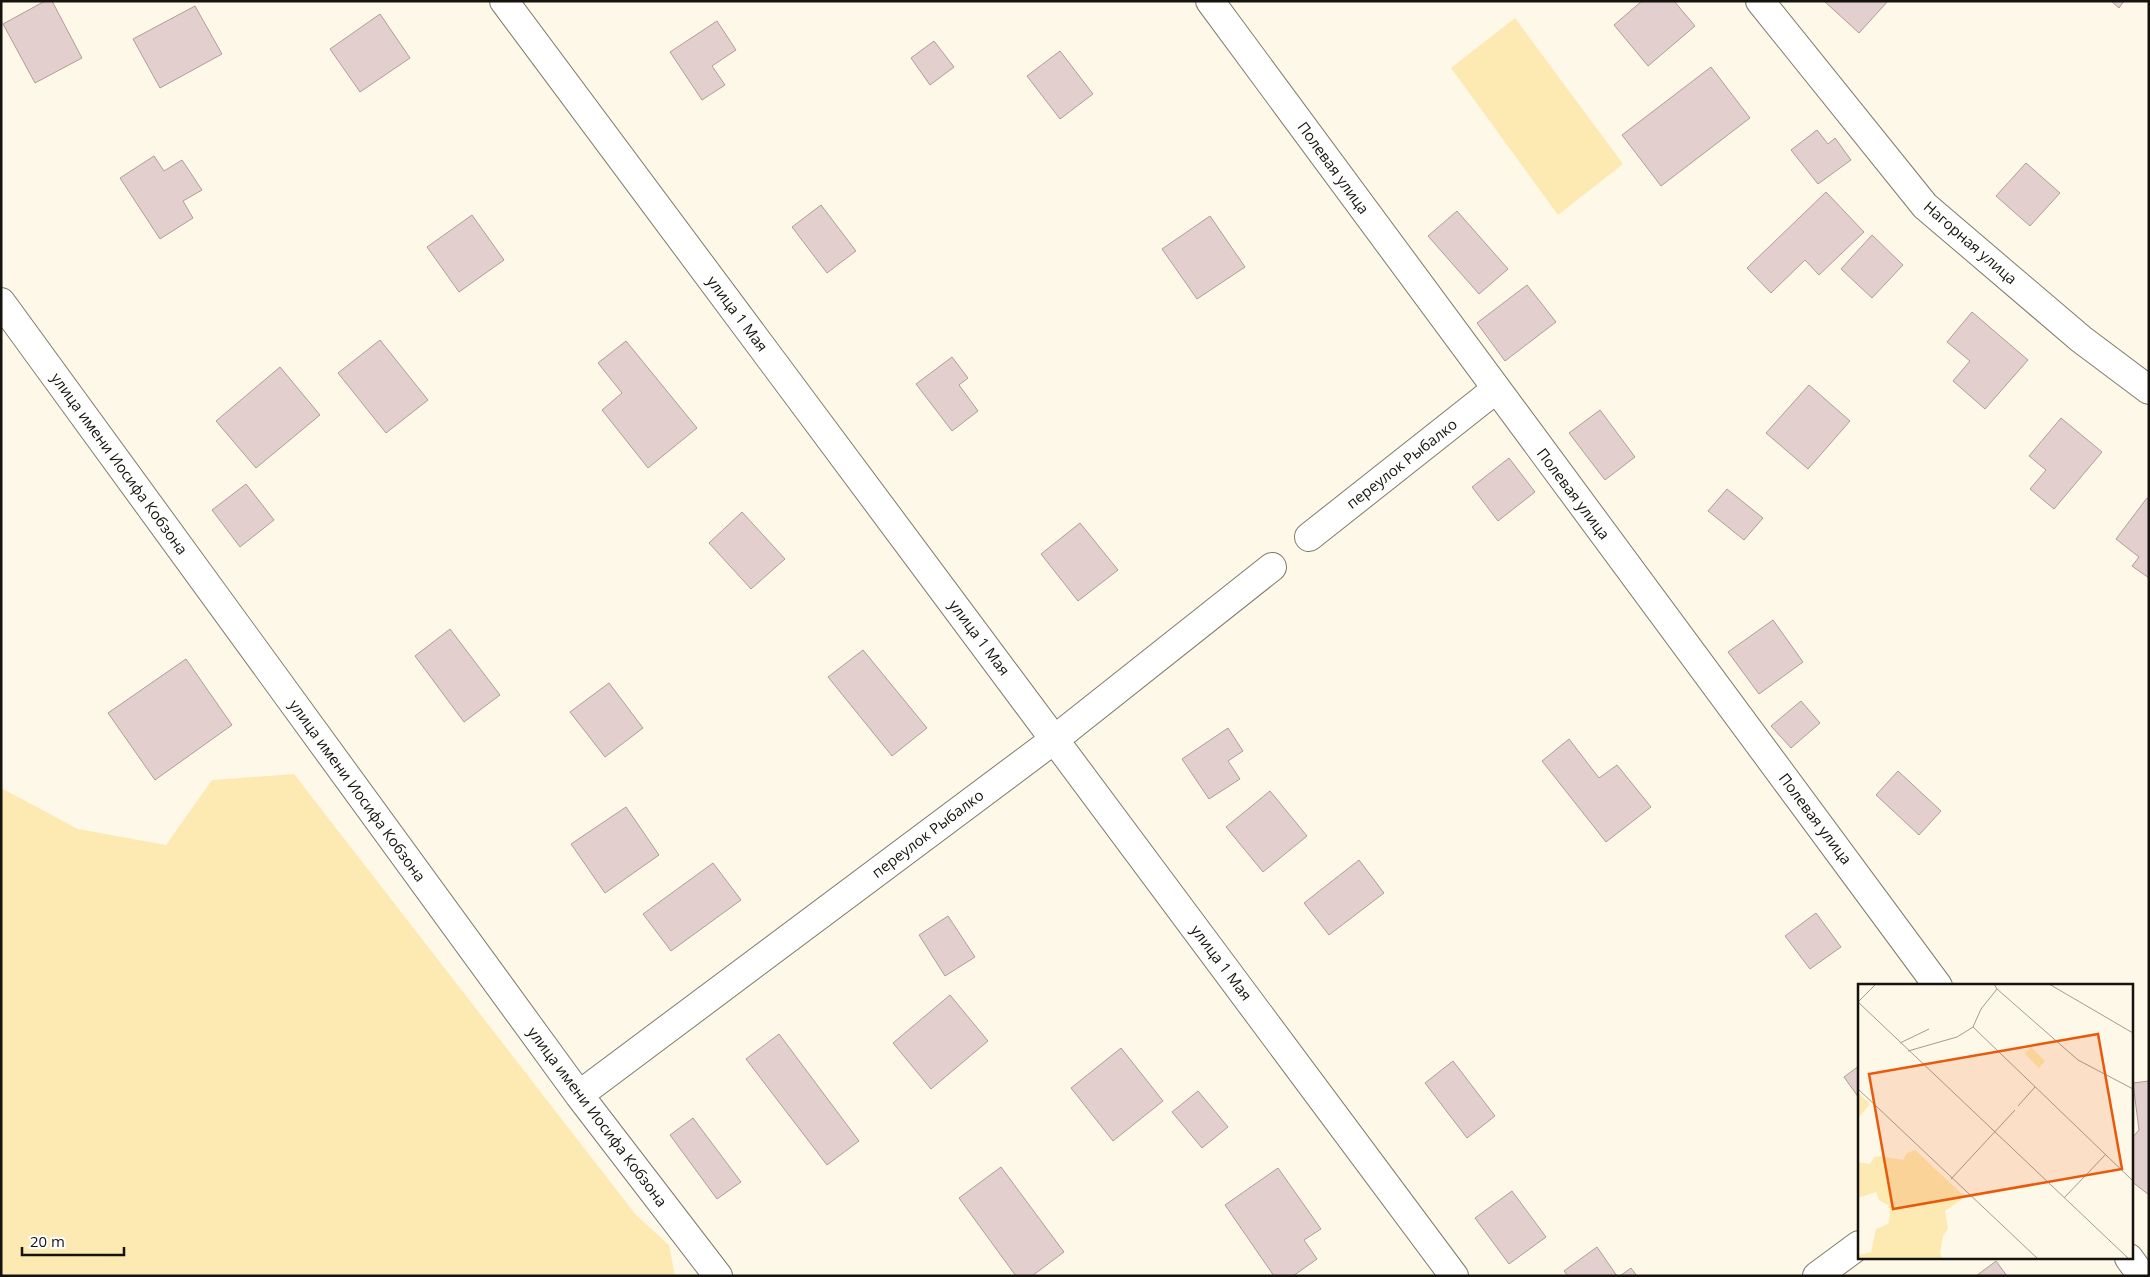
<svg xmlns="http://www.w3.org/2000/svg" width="2150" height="1277" font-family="'Open Sans',sans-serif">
  <rect width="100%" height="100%" fill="#fef8e8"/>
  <path fill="#fde9b2" d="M 1515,18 L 1623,164 L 1558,215 L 1451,68 Z
    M 294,774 L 636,1215 L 669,1245 L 675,1276 L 1,1276 L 1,788 L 78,829 L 166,845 L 212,780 Z"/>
  <path fill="#e3cfce" stroke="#af9d9b" d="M 45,1 L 52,1 L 82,58 L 35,83 L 3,24 Z
    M 1642,1 L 1674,1 L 1695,26 L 1648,66 L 1614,25 Z
    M 1824,1 L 1888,1 L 1859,33 Z
    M 2111,1 L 2124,1 L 2119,8 Z
    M 195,6 L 222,54 L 160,88 L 133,39 Z
    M 380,14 L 410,58 L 360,92 L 330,49 Z
    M 717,21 L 736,50 L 712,66 L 725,85 L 702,100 L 670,52 Z
    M 934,41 L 954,67 L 930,85 L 911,58 Z
    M 1060,51 L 1093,94 L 1060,119 L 1027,76 Z
    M 1711,67 L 1750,118 L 1661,186 L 1622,135 Z
    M 1817,130 L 1828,144 L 1835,138 L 1851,160 L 1818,184 L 1791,150 Z
    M 154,156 L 164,171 L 182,160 L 202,190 L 183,201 L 193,218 L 160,239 L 120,178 Z
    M 2026,163 L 2060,193 L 2030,226 L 1996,196 Z
    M 1826,192 L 1864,232 L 1819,275 L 1805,260 L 1771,293 L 1747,268 Z
    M 821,205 L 856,251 L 827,273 L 792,227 Z
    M 1457,211 L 1508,269 L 1479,294 L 1428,236 Z
    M 472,215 L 504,260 L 459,292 L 427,247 Z
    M 1210,216 L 1245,267 L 1197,299 L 1162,249 Z
    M 1872,235 L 1903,265 L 1872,298 L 1841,269 Z
    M 1527,285 L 1556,322 L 1505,361 L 1477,323 Z
    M 1972,312 L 2028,360 L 1985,409 L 1953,381 L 1970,361 L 1947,342 Z
    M 380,340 L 428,400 L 386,433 L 338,373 Z
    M 626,341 L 697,428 L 648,468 L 602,410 L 622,393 L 598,363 Z
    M 952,357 L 968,378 L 959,385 L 978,411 L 952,431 L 916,384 Z
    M 280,367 L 320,415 L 256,468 L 216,421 Z
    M 1809,385 L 1850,421 L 1808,469 L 1766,433 Z
    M 1600,410 L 1635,457 L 1605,480 L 1569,433 Z
    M 2061,418 L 2102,452 L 2054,509 L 2030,489 L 2046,470 L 2029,456 Z
    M 1509,458 L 1535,492 L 1498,521 L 1472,487 Z
    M 246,484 L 274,520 L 240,547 L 212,510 Z
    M 1727,489 L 1763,518 L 1744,540 L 1708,511 Z
    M 2147,498 L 2149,499 L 2149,578 L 2132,566 L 2139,557 L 2116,539 Z
    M 742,512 L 785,559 L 751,589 L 709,543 Z
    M 1080,523 L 1118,570 L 1078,601 L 1041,554 Z
    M 1773,620 L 1803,662 L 1759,694 L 1728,652 Z
    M 450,629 L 500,695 L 464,722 L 415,656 Z
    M 863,650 L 927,728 L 892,756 L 828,677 Z
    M 186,659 L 232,725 L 155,780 L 108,713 Z
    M 609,683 L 643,728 L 605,757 L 570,712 Z
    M 1801,701 L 1820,723 L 1791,748 L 1771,726 Z
    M 1228,728 L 1243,751 L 1228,761 L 1240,779 L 1209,799 L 1182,759 Z
    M 1569,739 L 1599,778 L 1617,765 L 1651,807 L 1606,842 L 1542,761 Z
    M 1898,771 L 1941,811 L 1919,835 L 1876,795 Z
    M 1270,791 L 1307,836 L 1263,872 L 1226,827 Z
    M 626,807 L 659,855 L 605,893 L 571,844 Z
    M 1359,860 L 1384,893 L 1329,935 L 1304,903 Z
    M 713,863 L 741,900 L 671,951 L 643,914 Z
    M 1816,913 L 1841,947 L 1810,969 L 1785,936 Z
    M 948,916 L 975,957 L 945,976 L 919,935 Z
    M 950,995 L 988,1041 L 931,1089 L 893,1043 Z
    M 779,1034 L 859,1141 L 827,1165 L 746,1059 Z
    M 1121,1048 L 1163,1101 L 1113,1141 L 1071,1088 Z
    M 1453,1061 L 1495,1116 L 1467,1138 L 1425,1083 Z
    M 1859,1066 L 1859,1098 L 1844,1077 Z
    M 2149,1081 L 2149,1195 L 2131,1181 L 2131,1139 L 2139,1130 L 2133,1083 Z
    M 1198,1091 L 1228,1127 L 1202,1148 L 1172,1112 Z
    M 693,1118 L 741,1182 L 717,1199 L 670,1135 Z
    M 1001,1167 L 1064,1252 L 1032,1276 L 1016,1276 L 959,1198 Z
    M 1278,1168 L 1321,1229 L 1304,1240 L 1317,1259 L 1293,1276 L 1274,1276 L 1225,1205 Z
    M 1512,1191 L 1546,1237 L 1509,1264 L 1475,1218 Z
    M 1597,1247 L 1617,1276 L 1568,1276 L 1564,1271 Z
    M 1996,1261 L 2007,1276 L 1976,1276 Z
    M 1631,1268 L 1637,1276 L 1620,1276 Z"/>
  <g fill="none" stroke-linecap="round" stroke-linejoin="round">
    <g stroke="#807b6c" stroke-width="30">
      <path id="minor" d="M 504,1 L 1454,1276
        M 1210,1 L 1938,986
        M 1760,1 L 1925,206 L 2081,339 L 2149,390
        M 1,302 L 579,1095 L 718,1276
        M 1309,537 L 1495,390
        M 579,1095 L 1055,739 L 1272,567
        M 2129,1258 L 2142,1276
        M 1817,1276 L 1859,1245"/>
    </g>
    <use href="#minor" stroke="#fff" stroke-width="28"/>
  </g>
  <g text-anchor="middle" stroke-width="5" stroke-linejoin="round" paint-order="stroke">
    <g font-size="15" fill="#15130d" stroke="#fff">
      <text transform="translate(1333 168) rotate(54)" y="5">Полевая улица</text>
      <text transform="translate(1970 243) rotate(41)" y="5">Нагорная улица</text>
      <text transform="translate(737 314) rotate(53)" y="5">улица 1 Мая</text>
      <text transform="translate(119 464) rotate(54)" y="5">улица имени Иосифа Кобзона</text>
      <text transform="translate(1402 464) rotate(-38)" y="5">переулок Рыбалко</text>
      <text transform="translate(1573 494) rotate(53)" y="5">Полевая улица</text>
      <text transform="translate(979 638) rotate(53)" y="5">улица 1 Мая</text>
      <text transform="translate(357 791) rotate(54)" y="5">улица имени Иосифа Кобзона</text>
      <text transform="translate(1815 819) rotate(53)" y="5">Полевая улица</text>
      <text transform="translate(928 834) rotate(-37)" y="5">переулок Рыбалко</text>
      <text transform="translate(1221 963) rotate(53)" y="5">улица 1 Мая</text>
      <text transform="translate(597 1117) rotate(53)" y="5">улица имени Иосифа Кобзона</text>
    </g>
  </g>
  <g transform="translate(1858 984)">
    <rect width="275" height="275" fill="#fef8e8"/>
    <path d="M 173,63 L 187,77 L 181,84 L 167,70 ZM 0,108 L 12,120 L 0,134 ZM 57,166 L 107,213 L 87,227 L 90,245 L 85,252 L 82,269 L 85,275 L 0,275 L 0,271 L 13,268 L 18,245 L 30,240 L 32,232 L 31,222 L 21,216 L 18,208 L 0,214 L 0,178 L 12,180 L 16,173 L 21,172 L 45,176 L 49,169 Z" fill="#fde9b2"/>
    <path fill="none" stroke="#a19c90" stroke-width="1" d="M 191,0 L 275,49M 139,5 L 220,76 L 275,105M 0,18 L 271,275M 0,18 L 18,0M 115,43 L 275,197M 42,59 L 71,45M 50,67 L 99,53 L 115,43 L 123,25 L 139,5 L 136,0M 0,105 L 180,275M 160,122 L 177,103M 93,195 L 157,126M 206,214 L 248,170"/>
    <path fill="#e8590c" fill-opacity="0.15" stroke="#e8590c" stroke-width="2.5" d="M 240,50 L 264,185 L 35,225 L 11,90 Z"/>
    <rect width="275" height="275" fill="none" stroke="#15130d" stroke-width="2.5"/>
  </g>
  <rect width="2150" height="1277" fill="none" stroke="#15130d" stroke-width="5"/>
  <path d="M22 1247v8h102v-8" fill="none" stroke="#15130d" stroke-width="2.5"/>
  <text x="30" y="1247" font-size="15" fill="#15130d" stroke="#ffffff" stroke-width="4" paint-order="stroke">20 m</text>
</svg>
